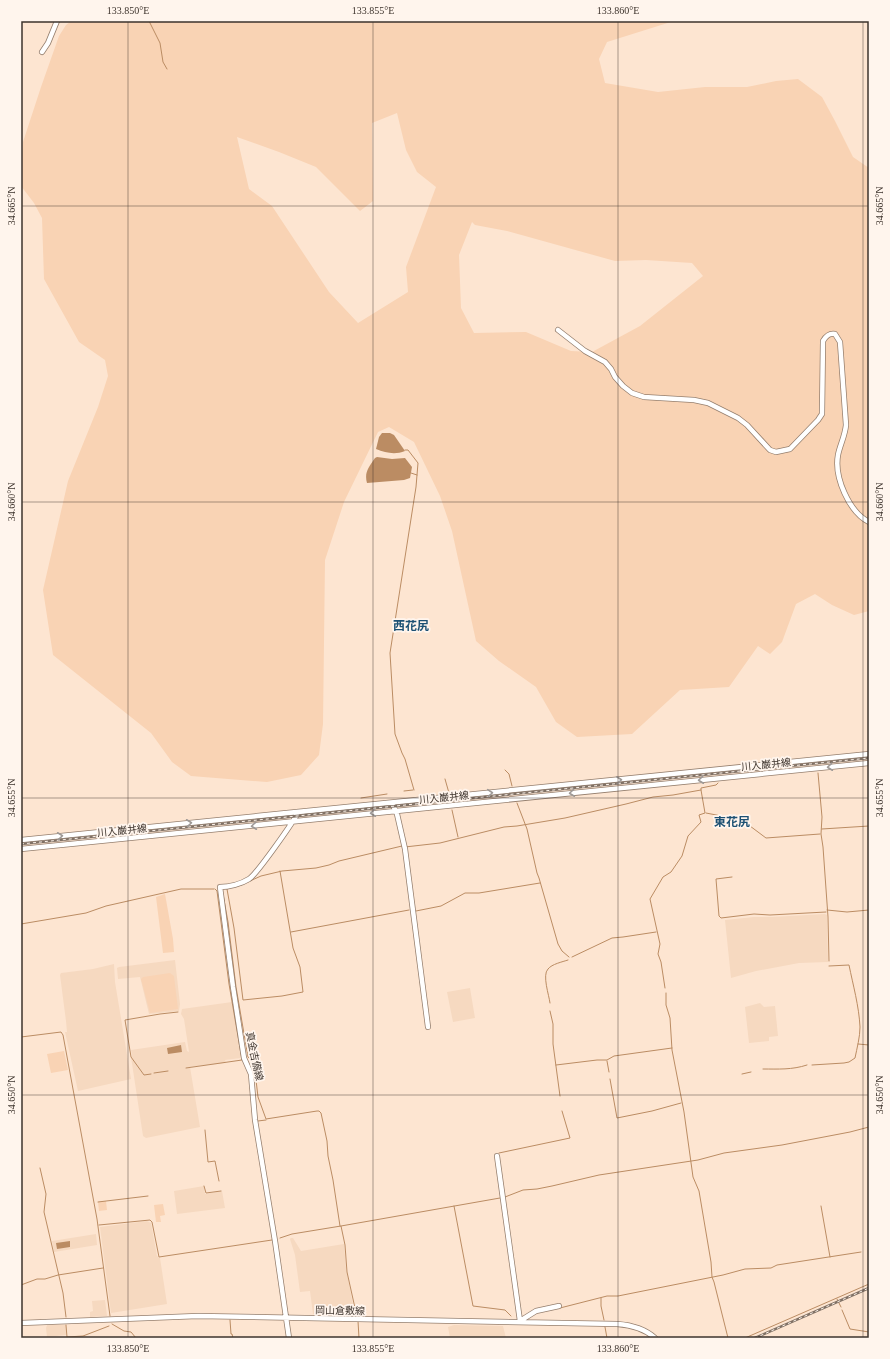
<svg xmlns="http://www.w3.org/2000/svg" width="890" height="1359" font-family="'Times New Roman','Noto Sans JP',serif">
  <rect width="100%" height="100%" fill="#fde5d1"/>
  <path fill="#f6d9c0" d="M 825,914 L 827,915 L 827,917 L 828,962 L 799,963 L 756,971 L 731,978 L 725,920 L 754,917 L 772,917 Z
    M 175,960 L 180,1004 L 179,1011 L 149,1014 L 140,977 L 118,979 L 117,968 L 119,967 Z
    M 114,964 L 115,982 L 131,1079 L 78,1091 L 65,1032 L 67,1032 L 66,1021 L 60,975 L 61,973 L 93,969 Z
    M 470,988 L 475,1018 L 453,1022 L 447,992 Z
    M 232,1002 L 241,1058 L 225,1060 L 226,1063 L 190,1067 L 200,1127 L 146,1138 L 143,1136 L 131,1057 L 132,1056 L 131,1050 L 185,1042 L 187,1051 L 189,1052 L 184,1019 L 181,1014 L 182,1009 Z
    M 760,1003 L 764,1007 L 775,1006 L 778,1036 L 769,1037 L 769,1041 L 749,1043 L 745,1007 Z
    M 204,1186 L 205,1194 L 222,1191 L 225,1208 L 177,1214 L 174,1191 Z
    M 147,1221 L 151,1223 L 157,1256 L 160,1258 L 167,1304 L 111,1313 L 100,1227 Z
    M 96,1234 L 97,1245 L 54,1252 L 52,1241 Z
    M 291,1238 L 293,1238 L 301,1251 L 344,1244 L 346,1268 L 355,1315 L 341,1314 L 313,1314 L 310,1291 L 300,1292 L 295,1255 L 290,1239 Z
    M 105,1300 L 107,1316 L 90,1317 L 90,1312 L 93,1311 L 92,1301 Z
    M 47,1325 L 66,1325 L 66,1335 L 47,1337 L 46,1328 Z
    M 454,1325 L 503,1326 L 506,1338 L 450,1338 L 448,1327 Z"/>
  <path fill="#f9d3b4" fill-rule="evenodd" d="M 71,21 L 674,21 L 607,42 L 599,59 L 605,83 L 658,92 L 705,87 L 747,87 L 776,81 L 798,79 L 822,97 L 835,121 L 853,157 L 869,168 L 869,611 L 854,615 L 832,605 L 815,594 L 796,604 L 782,642 L 770,654 L 758,646 L 729,687 L 680,690 L 632,734 L 577,737 L 556,722 L 536,687 L 499,661 L 476,641 L 452,531 L 440,496 L 414,442 L 389,427 L 378,432 L 344,502 L 325,560 L 323,724 L 319,755 L 301,775 L 267,782 L 191,776 L 172,762 L 151,733 L 53,655 L 43,590 L 68,481 L 98,407 L 108,376 L 105,360 L 79,342 L 44,279 L 42,218 L 34,203 L 21,186 L 21,166 L 23,142 L 41,87 L 59,36 L 66,25 ZM 397,113 L 406,150 L 417,172 L 436,187 L 406,267 L 408,292 L 358,323 L 329,292 L 272,206 L 249,189 L 237,137 L 279,152 L 316,167 L 360,211 L 373,201 L 372,123 ZM 472,222 L 475,225 L 507,231 L 615,261 L 646,260 L 692,263 L 703,276 L 640,326 L 592,352 L 571,351 L 526,332 L 474,333 L 461,308 L 459,255 Z
    M 165,894 L 173,939 L 174,952 L 163,953 L 156,897 Z
    M 170,973 L 174,976 L 178,1009 L 150,1013 L 141,979 L 143,977 Z
    M 64,1051 L 68,1070 L 51,1073 L 47,1054 Z
    M 106,1201 L 107,1210 L 99,1211 L 98,1202 Z
    M 163,1204 L 165,1215 L 160,1216 L 161,1222 L 156,1222 L 154,1205 Z"/>
  <path fill="#bb8c63" d="M 382,433 L 390,433 L 394,435 L 405,451 C 395,455 386,453 376,449 L 379,437 Z
    M 377,457 L 392,459 L 405,458 L 412,467 L 410,478 L 404,480 L 367,483 C 364,472 369,467 375,458 Z
    M 181,1045 L 182,1052 L 168,1054 L 167,1048 Z
    M 70,1241 L 70,1247 L 57,1249 L 56,1243 Z"/>
  <g fill="none" stroke-linecap="round" stroke-linejoin="round">
    <path stroke="#bb8c63" stroke-width="1" d="M 149,21 L 160,43 L 163,62 L 167,69
      M 405,450 L 408,450 L 418,463 L 416,487 L 390,653 L 395,734 L 402,753 L 405,759 L 414,790
      M 411,473 L 417,475
      M 869,690 L 869,697
      M 505,770 L 509,774 L 512,786
      M 818,773 L 822,817 L 821,834 L 823,847 L 828,917 L 829,961
      M 445,779 L 449,793
      M 404,791 L 413,790
      M 361,798 L 387,794
      M 517,803 L 527,829 L 537,873 L 539,878 L 558,944 L 562,951 L 569,957
      M 452,810 L 458,837
      M 706,813 L 742,820 L 766,838 L 820,834
      M 822,829 L 869,826
      M 405,847 L 440,843 L 504,827 L 517,826 L 565,818 L 626,804 L 653,797 L 673,795 L 701,790
      M 732,877 L 716,879 L 719,916 L 721,918 L 754,914 L 770,915 L 826,912
      M 241,885 L 261,876 L 282,871 L 316,868 L 329,865 L 339,861 L 402,846
      M 227,889 L 234,928 L 243,1000 L 282,996 L 303,992 L 300,967 L 293,948 L 280,871
      M 223,894 L 228,922 L 236,987 L 248,1057 L 254,1063 L 258,1097 L 266,1119 L 317,1111 L 319,1111 L 321,1113 L 327,1141 L 328,1156 L 333,1180 L 340,1226
      M 827,910 L 847,912 L 869,910
      M 416,911 L 441,906 L 465,893 L 479,893 L 540,883
      M 21,924 L 86,913 L 106,906 L 181,889 L 214,889
      M 291,932 L 409,910
      M 572,957 L 612,938 L 623,937 L 656,932
      M 665,988 L 661,962 L 658,954 L 660,944 L 650,899 L 663,877 L 671,872 L 682,856 L 688,836 L 701,822 L 699,815 L 705,813 L 701,790 L 701,788 L 716,785 L 718,783
      M 666,993 L 666,1005 L 670,1018 L 672,1050 L 684,1112 L 693,1177 L 699,1191 L 711,1262 L 712,1277 L 714,1282 L 728,1338
      M 550,1003 C 549,995 542,975 548,969 C 552,964 562,962 568,960
      M 550,1011 L 553,1024 L 553,1044 L 560,1096
      M 21,1037 L 61,1032 L 63,1035 L 97,1219 L 110,1316
      M 858,1044 L 869,1045
      M 607,1061 L 609,1072
      M 556,1065 L 597,1060 L 607,1060 L 614,1056 L 672,1048
      M 812,1065 L 844,1063 L 849,1062 L 855,1058 C 857,1048 860,1037 860,1027 C 859,1006 853,985 849,965 L 829,966
      M 186,1068 L 242,1060 L 229,984 L 217,891 L 215,889
      M 763,1069 C 778,1069 792,1070 807,1065
      M 154,1073 L 168,1071
      M 151,1074 L 144,1075 L 131,1057 L 125,1020 L 160,1014 L 178,1012
      M 742,1074 L 751,1072
      M 610,1079 L 617,1118 L 652,1111 L 681,1103
      M 258,1121 L 266,1120
      M 205,1130 L 208,1162 L 215,1161 L 219,1181
      M 499,1153 L 570,1138 L 562,1111
      M 40,1168 L 46,1194 L 44,1212 L 63,1293 L 66,1317
      M 204,1186 L 206,1193 L 221,1191
      M 505,1197 L 523,1190 L 537,1189 L 552,1186 L 599,1175 L 698,1160 L 724,1153 L 782,1145 L 850,1132 L 869,1127
      M 98,1202 L 148,1196
      M 454,1206 L 473,1306 L 505,1310 L 511,1316
      M 821,1206 L 830,1257
      M 99,1225 L 150,1220 L 152,1222 L 159,1257 L 272,1240
      M 341,1226 L 500,1198
      M 280,1238 L 292,1234 L 341,1226 L 345,1245 L 347,1272 L 357,1317
      M 21,1285 L 37,1279 L 45,1279 L 58,1275 L 103,1268
      M 601,1298 L 601,1306 L 604,1320
      M 837,1299 L 841,1307
      M 560,1308 L 607,1296 L 618,1296 L 723,1275 L 745,1269 L 771,1268 L 777,1265 L 861,1252
      M 842,1310 L 850,1329 L 869,1332
      M 230,1320 L 231,1334 L 232,1334 L 233,1338
      M 358,1321 L 359,1338
      M 112,1324 L 124,1331 L 131,1332 L 136,1338
      M 66,1325 L 67,1337 L 83,1336 L 109,1326
      M 605,1327 L 607,1338
      M 745,1338 L 869,1284"/>
    <g stroke="#957f6e" stroke-width="6">
      <path id="secondary" d="M 42,52 L 48,43 L 57,21
        M 558,330 L 585,351 L 605,362 L 611,369 L 615,377 L 623,386 L 632,393 L 644,397 L 694,400 L 708,403 L 738,418 L 747,425 L 770,450 L 776,452 L 790,449 L 818,420 L 822,414 L 823,341 C 826,336 829,333 835,334 L 840,342 L 846,425 C 845,436 840,445 838,455 C 834,477 849,512 869,522
        M 392,803 L 397,814 L 405,849 L 428,1027
        M 21,840 L 869,754
        M 21,849 L 869,763
        M 497,1156 L 520,1321 L 536,1311 L 559,1306
        M 21,1323 L 198,1316 L 617,1324 C 631,1325 644,1328 655,1338
        M 289,1338 L 275,1241 L 255,1120 L 251,1074 L 244,1058 L 233,987 L 220,887 C 229,887 241,884 249,879 C 256,875 295,820 298,812"/>
    </g>
    <use href="#secondary" stroke="#fff" stroke-width="4.5"/>
    <g stroke="#807165" stroke-width="2.5">
      <path id="rail" d="M 21,844 L 869,758
        M 755,1338 L 869,1288"/>
    </g>
    <use href="#rail" stroke="#fff5ed" stroke-width="1" stroke-dasharray="3" stroke-linecap="butt"/>
  </g>
  <defs><path id="oneway-chevron" d="M-2-3.5L2.5 0L-2 3.5" fill="none" stroke-width="1.6" stroke-linecap="round" stroke-linejoin="round"/></defs>
  <g stroke="#9e9996">
    <use href="#oneway-chevron" transform="translate(830 767) rotate(174)"/>
    <use href="#oneway-chevron" transform="translate(619 780) rotate(-6)"/>
    <use href="#oneway-chevron" transform="translate(701 780) rotate(174)"/>
    <use href="#oneway-chevron" transform="translate(490 793) rotate(-5)"/>
    <use href="#oneway-chevron" transform="translate(572 793) rotate(174)"/>
    <use href="#oneway-chevron" transform="translate(373 813) rotate(174)"/>
    <use href="#oneway-chevron" transform="translate(189 823) rotate(-6)"/>
    <use href="#oneway-chevron" transform="translate(254 826) rotate(174)"/>
    <use href="#oneway-chevron" transform="translate(60 836) rotate(-6)"/>
  </g>
  <path fill="none" stroke="#3d332c" stroke-width="1" stroke-opacity="0.45" d="M 128,21 L 128,1338M 373,21 L 373,1338M 618,21 L 618,1338M 863,21 L 863,1338M 21,206 L 869,206M 21,502 L 869,502M 21,798 L 869,798M 21,1095 L 869,1095"/>
  <g text-anchor="middle" stroke-width="3.5" stroke-linejoin="round" paint-order="stroke">
    <g font-size="10" fill="#3d332c" stroke="#fff5ed">
      <text transform="translate(766 764) rotate(-6)" y="4">川入巌井線</text>
      <text transform="translate(444 797) rotate(-6)" y="4">川入巌井線</text>
      <text transform="translate(122 830) rotate(-6)" y="4">川入巌井線</text>
      <text transform="translate(255 1056) rotate(78)" y="4">真金吉備線</text>
      <text transform="translate(340 1310) rotate(1)" y="4">岡山倉敷線</text>
    </g>
    <g font-size="12" font-weight="bold" fill="#1c5073" stroke="#fff5ed">
      <text x="411" y="630">西花尻</text>
      <text x="732" y="826">東花尻</text>
    </g>
  </g>
  <rect width="890" height="1359" fill="none" stroke="#fff5ed" stroke-width="44"/>
  <rect x="22" y="22" width="846" height="1315" fill="none" stroke="#3d332c" stroke-width="1.5"/>
  <g font-size="10" text-anchor="middle" fill="#3d332c">
    <text x="128" y="14">133.850°E</text>
    <text x="373" y="14">133.855°E</text>
    <text x="618" y="14">133.860°E</text>
    <text transform="translate(11 206) rotate(-90)" y="4">34.665°N</text>
    <text transform="translate(879 206) rotate(-90)" y="4">34.665°N</text>
    <text transform="translate(11 502) rotate(-90)" y="4">34.660°N</text>
    <text transform="translate(879 502) rotate(-90)" y="4">34.660°N</text>
    <text transform="translate(11 798) rotate(-90)" y="4">34.655°N</text>
    <text transform="translate(879 798) rotate(-90)" y="4">34.655°N</text>
    <text transform="translate(11 1095) rotate(-90)" y="4">34.650°N</text>
    <text transform="translate(879 1095) rotate(-90)" y="4">34.650°N</text>
    <text x="128" y="1352">133.850°E</text>
    <text x="373" y="1352">133.855°E</text>
    <text x="618" y="1352">133.860°E</text>
  </g>
</svg>
